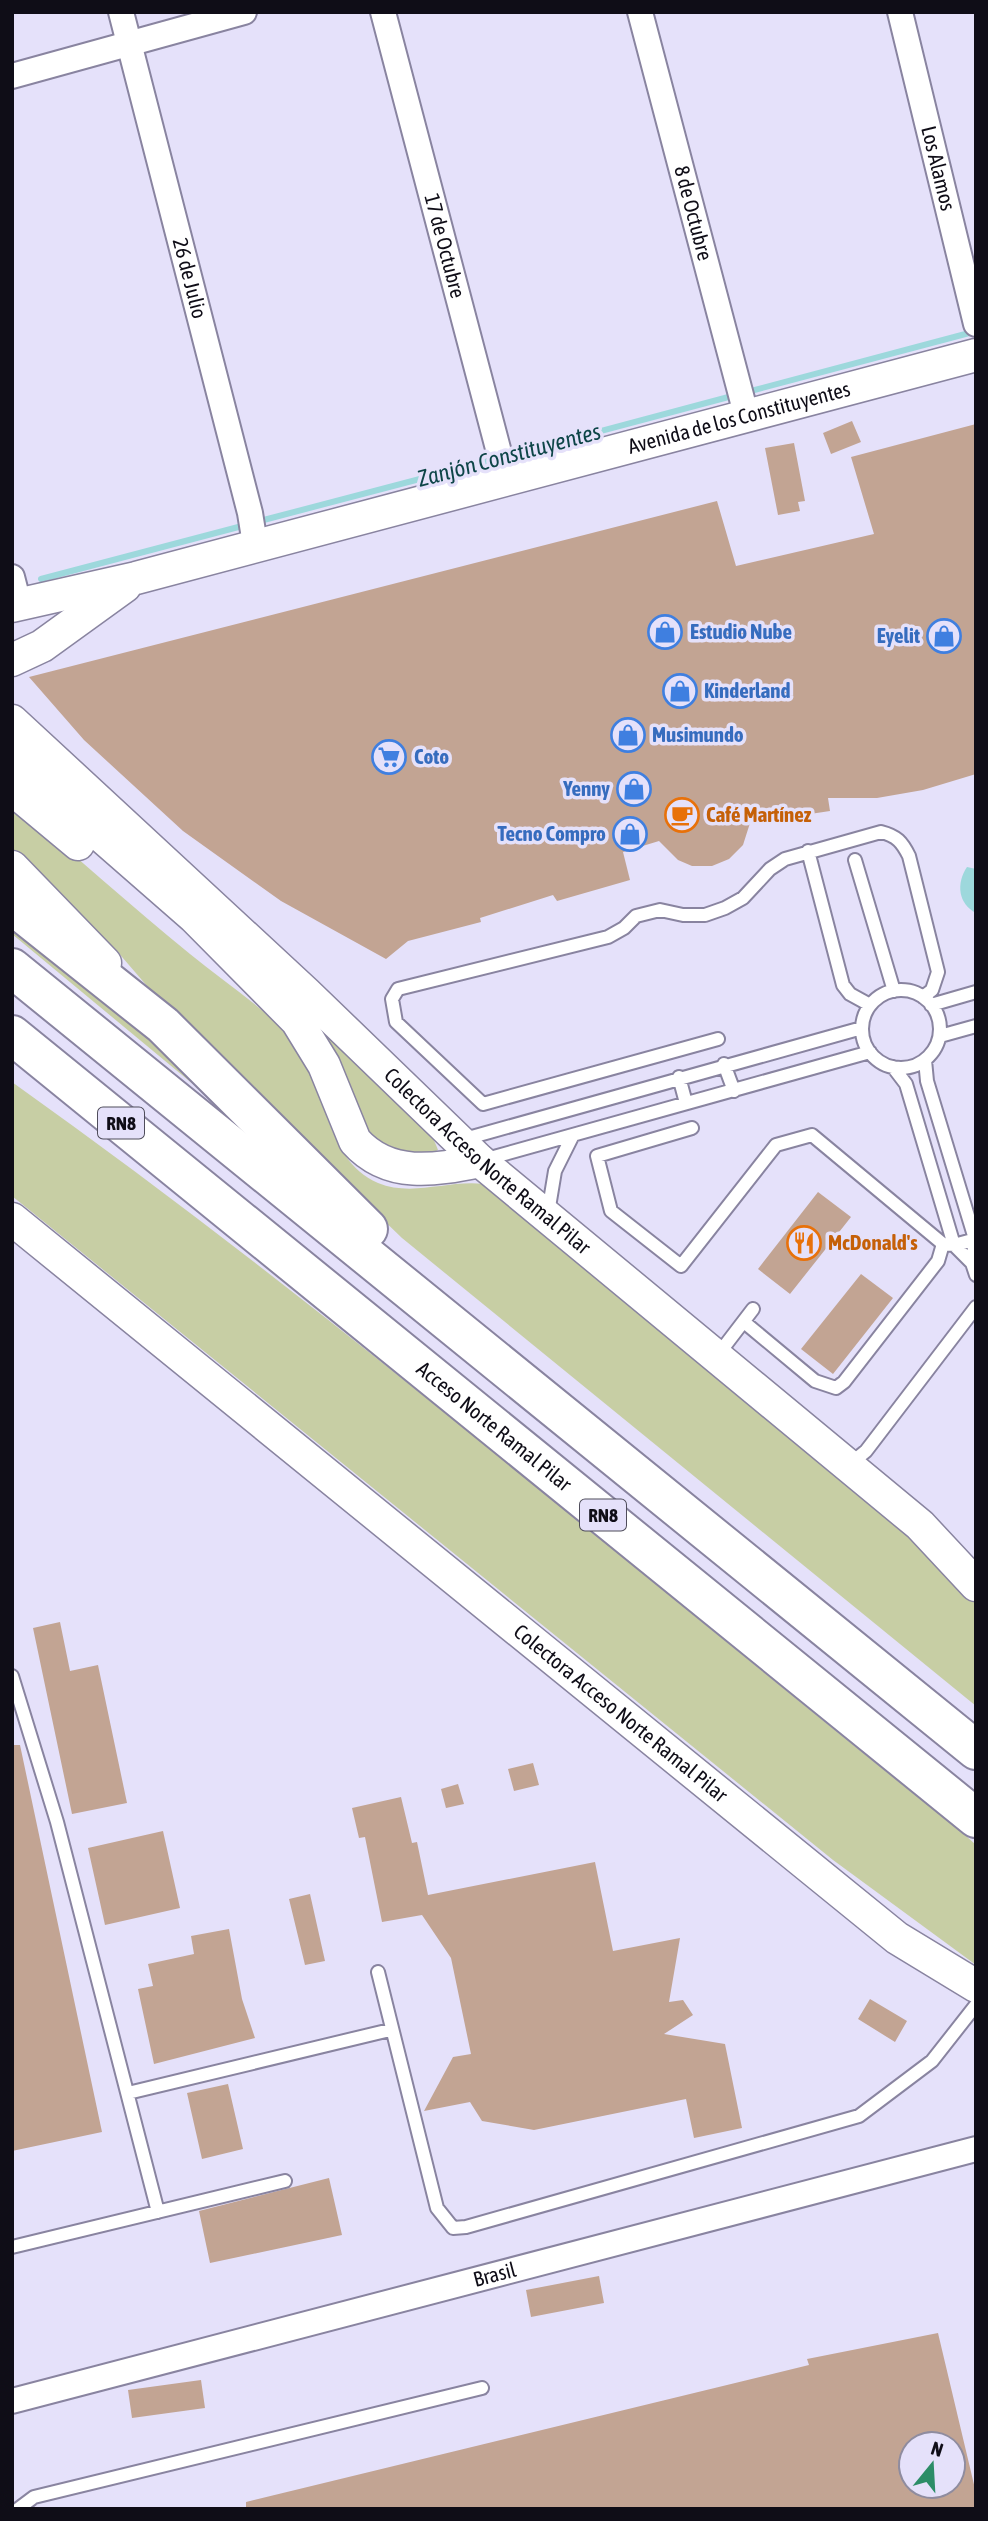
<svg xmlns="http://www.w3.org/2000/svg" width="988" height="2521" viewBox="0 0 988 2521" font-family="'Asap Condensed',sans-serif">
  <style>
    .green { fill: #c7cea4 }
    .water { fill: #9dd8dc }
    .lines { fill: none; stroke-linecap: round; stroke-linejoin: round }
    .stream { stroke: #9dd8dc; stroke-width: 6 }
    .building { fill: #c2a493; fill-rule: evenodd }
    .service-casing { stroke: #8984a0; stroke-width: 16 }
    .minor-casing { stroke: #8984a0; stroke-width: 28 }
    .tertiary-casing { stroke: #8984a0; stroke-width: 35 }
    .motorway-casing { stroke: #8984a0; stroke-width: 42 }
    .service { stroke: #fff; stroke-width: 12 }
    .minor { stroke: #fff; stroke-width: 24 }
    .tertiary { stroke: #fff; stroke-width: 32 }
    .motorway { stroke: #fff; stroke-width: 38 }
    .labels { text-anchor: middle; stroke-width: 7; stroke-linejoin: round; paint-order: stroke }
    .shield { fill: #e5e1fa; stroke: #4f4d5b; stroke-width: 2 }
    .shield-label { font-size: 19px; font-weight: bold; fill: #0f0d17 }
    .street-label { font-size: 21px; fill: #0f0d17; stroke: #e5e1fa }
    .shop-label { font-size: 21px; font-weight: bold; fill: #366cbe; stroke: #e5e1fa; text-anchor: start }
    .food-label { font-size: 21px; font-weight: bold; fill: #c56008; stroke: #e5e1fa; text-anchor: start }
    .water-label { font-size: 23px; font-style: italic; fill: #0e4548; stroke: #e5e1fa }
  </style>
  <rect width="100%" height="100%" fill="#e5e1fa"/>
  <path class="green" d="M12,802c60,51 118,103 178,152 35,29 77,55 106,90 32,40 26,114 82,139 34,14 70,-3 105,1l451,368 42,48v106l-574,-468 -223,-215 -63,-73 -104,-98z
    M12,915l102,80 103,109 -205,-170z
    M309,1012c30,29 119,101 129,138l-12,6 -29,-4 -29,-19z
    M12,1082c330,235 636,500 952,752l12,11v120l-143,-105 -821,-664z"/>
  <path class="water" d="M967,867l9,2v44c-18,-9 -20,-30 -9,-46z"/>
  <g class="lines">
    <path class="stream" d="M747,392l226,-60
      M507,456l229,-61
      M256,522l240,-63
      M41,579l205,-54"/>
  </g>
  <path class="building" d="M852,421l9,21 -30,12 -8,-21z
    M976,424v350l-53,16 -46,8h-49l2,13 -80,12 -7,22 -14,14 -17,7h-20l-14,-6 -19,-19 -36,11 7,28 -73,21 -4,-6 -73,23 1,4 -73,19 -22,18 -105,-58 -98,-70 -99,-91 -55,-63 688,-176 19,65 138,-32 -23,-77z
    M794,443l11,58 -7,1 2,9 -22,4 -13,-67z
    M818,1192l33,25 -61,77 -32,-25z
    M861,1274l32,24 -60,76 -32,-25z
    M60,1622l10,49 28,-6 29,138 -55,11 -39,-186z
    M12,1745h8l82,387 -90,19z
    M533,1763l6,22 -25,6 -6,-22z
    M458,1784l6,20 -18,4 -5,-19z
    M401,1797l11,46 5,-1 11,53 167,-33 18,89 67,-13 -11,64 14,-2 10,15 -29,19 61,10 17,84 -48,10 -8,-39 -152,31 -52,-9 -12,-19 -46,9 29,-54 18,-3 -20,-96 -29,-43 -40,7 -17,-85 -6,1 -7,-30z
    M163,1831l17,77 -75,17 -17,-77z
    M310,1894l15,67 -20,4 -16,-66z
    M229,1929l13,70 13,39 -101,26 -16,-75 15,-3 -5,-22 46,-10 -3,-18z
    M870,1999l37,22 -12,21 -37,-23z
    M228,2084l15,65 -41,10 -15,-66z
    M329,2178l13,57 -132,28 -11,-52z
    M599,2276l5,27 -73,14 -5,-27z
    M938,2333l38,160v16h-730v-7l563,-137 -2,-6zM911,2444h42v42h-42z
    M201,2380l4,28 -73,10 -4,-28z"/>
  <g class="lines">
    <g class="service-casing">
      <path id="service" d="M808,851l35,134 7,9 20,11
        M855,860l39,131
        M862 1029a39 39 0 1 1 78 0a39 39 0 1 1-78 0Z
        M931,1005l45,-13
        M940,1036l36,-10
        M718,1039l-235,65 -87,-82 -4,-23 6,-10 210,-52 16,-9 12,-12 24,-6 23,5h22l20,-7 18,-10 27,-29 15,-10 96,-27c16,4 21,10 28,24l29,116 -6,18 -9,7
        M925,1060l2,21 48,158 -3,24
        M724,1064l10,27
        M893,1067l13,17 48,161 18,18 4,12
        M679,1077l7,26
        M692,1128l-95,28 14,55 70,55 95,-121 36,-10 131,109 11,1 22,-6
        M461,1140l401,-112
        M483,1160l387,-108
        M548,1213l7,-42 18,-36
        M744,1322l71,59 21,7 8,-6 94,-121 5,-17
        M717,1356l36,-47
        M849,1465l17,-14 110,-144
        M12,1676l45,146 101,390
        M378,1972l59,236 16,20 13,-1 393,-111 73,-55 44,-56
        M128,2093l262,-63
        M12,2247l273,-66
        M18,2509l16,-12 448,-109"/>
    </g>
    <g class="minor-casing">
      <g id="minor">
        <path id="s1" d="M121,12l129,501 5,31"/>
        <path id="s2" d="M383,12l123,467"/>
        <path id="s3" d="M640,12l106,402"/>
        <path id="s4" d="M900,12l76,312"/>
        <path d="M12,76l232,-64"/>
        <path d="M12,577l7,27"/>
        <path id="s5" d="M12,2401l964,-252"/>
      </g>
    </g>
    <g class="tertiary-casing">
      <g id="tertiary">
        <path id="s6" d="M12,606l124,-28 840,-223"/>
        <path d="M12,660l30,-14 83,-60"/>
        <path id="s7" d="M12,721l294,272 174,168 440,364 56,60"/>
        <path d="M12,758l182,159 103,104 27,44 31,76c34,38 80,29 125,20"/>
        <path d="M12,789l66,55"/>
        <path d="M12,867l93,96"/>
        <path id="s8" d="M12,1219l885,719 79,48"/>
      </g>
    </g>
    <g class="motorway-casing">
      <g id="motorway">
        <path d="M12,905l151,120 205,204"/>
        <path d="M12,968l964,782"/>
        <path id="s9" d="M12,1035l964,783"/>
      </g>
    </g>
    <use href="#service" class="service"/>
    <use href="#minor" class="minor"/>
    <use href="#tertiary" class="tertiary"/>
    <use href="#motorway" class="motorway"/>
  </g>
  <defs>
    <g id="shop-ring" transform="scale(1.75)"><circle r="9.5" fill="#e5e1fa" stroke="#3f7fe0" stroke-width="1.5"/><path d="M-5-2.5h2.3a2.7 3.5 0 0 1 5.4 0H5L5.5 6h-11ZM-1.5-2.5h3a1.5 2.3 0 0 0-3 0Z" fill="#3f7fe0"/></g>
    <g id="supermarket-ring" transform="scale(1.75)"><circle r="9.5" fill="#e5e1fa" stroke="#3f7fe0" stroke-width="1.5"/><path d="M-6-5.5h2.5l.6 2H6L4.5 2H-2.5L-4.4-4H-6ZM-1.5 3.2a1.3 1.3 0 1 0 .1 0ZM3 3.2a1.3 1.3 0 1 0 .1 0Z" fill="#3f7fe0"/></g>
    <g id="cafe-ring" transform="scale(1.75)"><circle r="9.5" fill="#e5e1fa" stroke="#e8710a" stroke-width="1.5"/><path d="M-5.5-4.5H6V0H3Q3 3.5 0 3.5H-2.5Q-5.5 3.5-5.5 0ZM3-3.2v2h1.7v-2ZM-6 4.5H4V6H-6Z" fill="#e8710a"/></g>
    <g id="restaurant-ring" transform="scale(1.75)"><circle r="9.5" fill="#e5e1fa" stroke="#e8710a" stroke-width="1.5"/><path d="M-5-6h1v4h1v-4h1v4h1v-4h1v5L-1.5 .5V6h-2V.5L-5-1ZM5-6V6H3V1.5H1.5Q1.5-4 5-6Z" fill="#e8710a"/></g>
  </defs>
  <g fill-rule="evenodd">
    <use href="#shop-ring" x="665" y="632"/>
    <use href="#shop-ring" x="944" y="636"/>
    <use href="#shop-ring" x="680" y="691"/>
    <use href="#shop-ring" x="628" y="735"/>
    <use href="#supermarket-ring" x="389" y="757"/>
    <use href="#shop-ring" x="634" y="789"/>
    <use href="#cafe-ring" x="682" y="815"/>
    <use href="#shop-ring" x="630" y="834"/>
    <use href="#restaurant-ring" x="804" y="1243"/>
  </g>
  <g class="labels">
    <g class="shield">
      <rect x="98" y="1107.5" width="46" height="31" rx="5"/>
      <rect x="580" y="1499.5" width="46" height="31" rx="5"/>
    </g>
    <g class="shield-label">
      <text x="121" y="1130">RN8</text>
      <text x="603" y="1522">RN8</text>
    </g>
    <g class="street-label">
      <text dy="7" stroke="none"><textPath href="#s4" startOffset="161">Los Alamos</textPath></text>
      <text dy="7" stroke="none"><textPath href="#s3" startOffset="208">8 de Octubre</textPath></text>
      <text dy="7" stroke="none"><textPath href="#s2" startOffset="242">17 de Octubre</textPath></text>
      <text dy="7" stroke="none"><textPath href="#s1" startOffset="275">26 de Julio</textPath></text>
      <text dy="7" stroke="none"><textPath href="#s6" startOffset="751">Avenida de los Constituyentes</textPath></text>
      <text dy="7" stroke="none"><textPath href="#s7" startOffset="648">Colectora Acceso Norte Ramal Pilar</textPath></text>
      <text dy="7" stroke="none"><textPath href="#s9" startOffset="621">Acceso Norte Ramal Pilar</textPath></text>
      <text dy="7" stroke="none"><textPath href="#s8" startOffset="784">Colectora Acceso Norte Ramal Pilar</textPath></text>
      <text dy="7" stroke="none"><textPath href="#s5" startOffset="499">Brasil</textPath></text>
    </g>
    <g class="shop-label">
      <text x="690" y="639">Estudio Nube</text>
      <text x="920" y="643" text-anchor="end">Eyelit</text>
      <text x="704" y="698">Kinderland</text>
      <text x="652" y="742">Musimundo</text>
      <text x="414" y="764">Coto</text>
      <text x="610" y="796" text-anchor="end">Yenny</text>
      <text x="606" y="841" text-anchor="end">Tecno Compro</text>
    </g>
    <g class="food-label">
      <text x="706" y="822">Café Martínez</text>
      <text x="828" y="1250">McDonald's</text>
    </g>
    <g class="water-label">
      <text transform="translate(509 455) rotate(-15)" y="8">Zanjón Constituyentes</text>
    </g>
  </g>
  <rect width="988" height="2521" fill="none" stroke="#0f0d17" stroke-width="28"/>
  <g transform="translate(932 2465) rotate(18)"><circle r="33" fill="#e5e1fa" stroke="#8f8c9f" stroke-width="2"/>
  <path d="M0-5L12 26L0 18L-12 26Z" fill="#2c8d67"/>
  <text y="-10" font-size="19" font-weight="bold" text-anchor="middle" fill="#0f0d17">N</text>
  </g>
</svg>
